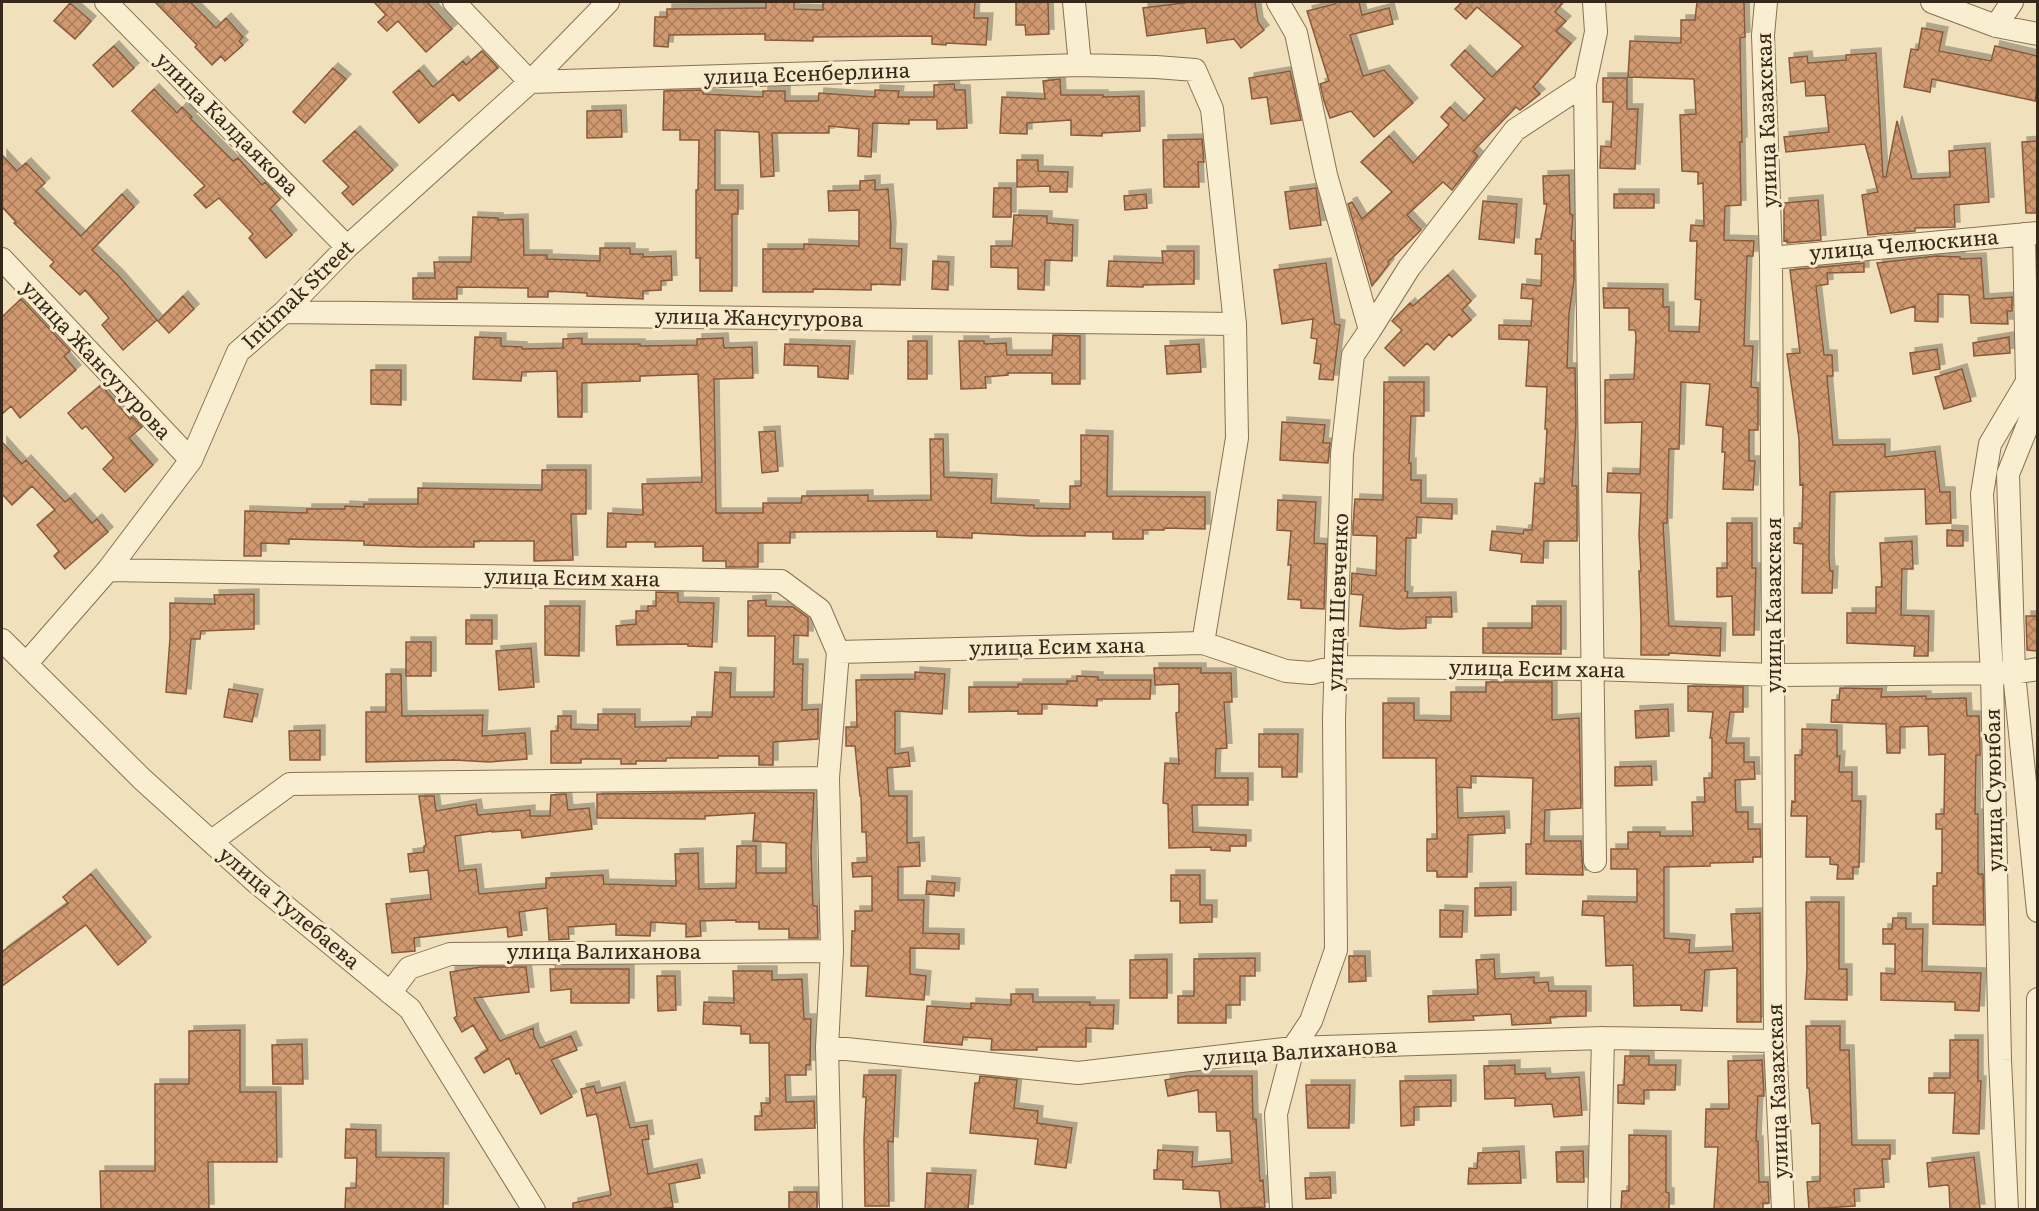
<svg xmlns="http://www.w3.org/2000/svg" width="2039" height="1211" viewBox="0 0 2039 1211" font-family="Literata,serif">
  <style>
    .building { fill: url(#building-cross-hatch); stroke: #885a3a; stroke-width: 1.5; filter: url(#shadow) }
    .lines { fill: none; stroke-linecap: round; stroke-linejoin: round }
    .minor-casing { stroke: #887155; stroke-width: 24 }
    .minor { stroke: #faeed0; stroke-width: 22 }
    .labels { text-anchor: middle; stroke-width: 6; stroke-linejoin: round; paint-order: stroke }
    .street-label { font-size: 21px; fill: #36281b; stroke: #f7ebcc }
  </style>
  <defs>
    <pattern id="building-cross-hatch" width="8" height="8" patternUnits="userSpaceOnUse" patternTransform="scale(1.5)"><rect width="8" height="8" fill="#d09970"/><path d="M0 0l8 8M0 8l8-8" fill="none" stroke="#aa7d5b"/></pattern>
    <filter id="shadow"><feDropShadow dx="5" dy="-5" stdDeviation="0" flood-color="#0004"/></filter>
  </defs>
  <rect width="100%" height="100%" fill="#f0e1bc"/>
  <path class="building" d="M155,2h35l26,26 10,-10 17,19 -4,4 4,4 -18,16 -4,-5 -9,9 -17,-18 2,-2z
    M374,2h53l25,27 -26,23 -28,-31 -11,10 -9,-9 8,-7z
    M766,2h28v7l29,1v-8h152l-1,16h14l-2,27 -40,-2v2l-14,-1v-8l-119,1v4l-48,-1v-6l-96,1 -1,12 -14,-1 1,-29h12v-8l99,-1z
    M1016,2h32l1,32 -23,1 -1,-10h-9z
    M1191,2h64l3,20 6,8 -23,18 -7,-9 -27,4 -2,-15 -58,8 -4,-28z
    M1335,2h24l3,13 27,-7 4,16 -43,11 13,41 21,-6 29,33 -39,34 -23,-26 -21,7 -6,-17 -4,-17 9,-3 -22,-70 28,-7z
    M1462,2h101l-8,10 11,9 -10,10 15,12 -38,44 7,7 -20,16 -4,-3 -43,44 5,5 -26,34 -9,-8 -36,33 14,15 -33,32 1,2 -17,22 -24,-82 4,-2 10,17 30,-27 -31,-30 28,-26 24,27 36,-38 -8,-8 9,-10 14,14 21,-22 -34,-34 14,-15 27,27 31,-31 -46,-39 -11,12 -11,-10z
    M1697,2h47l1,35 -5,1 2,104h-2l1,63 -16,1 -1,34 30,1 -1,15h-6l-3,90h9l-2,41 7,1v42h-9v31h6l-2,29 -30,-1 2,-37h-3l1,-25 -17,-2 4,-41 -29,-2 -2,67h-10l-2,74h-4l6,103 52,2 -1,28 -51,-3v2h-28v-34l-2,-50h2l-2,-36 2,-42 -34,-1 1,-19 32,1 2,-52 -37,1v-43l29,-1 2,-43 -1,-6h-6v-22h-25l-1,-20 60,1v18h6v24l30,1 2,-32 -6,-1 2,-58h-7l1,-16 13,1 -1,-43 -5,1v-12l-16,-1 -2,-56 16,-1 -2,-35 -66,-2 2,-36 51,2v-23h14z
    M70,3l21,18 -16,18 -21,-18z
    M1922,28l21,4 -4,19 52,10 4,-15 42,10v34l-2,11 -103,-22 -2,13 -26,-5 7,-38 7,1z
    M114,46l20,22 -21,19 -20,-22z
    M482,51l16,17 -39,33 -6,-7 -34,29 -26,-31 26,-22 14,17 30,-26 3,4z
    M1876,53l7,124h3l11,-56 15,58 38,-2 -1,-26 36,-3 4,54 -35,3 1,22 -40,1v3l-47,4 -6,-40 16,-3 -13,-48 -79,8 -2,-15 45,-5 -4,-37 -19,1 -1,-15 -14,2 -2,-25 18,-2 1,7 38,-3v-5z
    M333,68l13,11 -41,44 -12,-11z
    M1290,71l11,49 -30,4 -4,-27 -15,2 -3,-21z
    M1603,78h24v31h11l-3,60 -35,-1 1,-22 10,1 2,-45h-10z
    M1060,79l1,16h42v2l36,-1 1,35 -38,2v3l-31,-1v-15l-44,3v11l-27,-1 2,-36 43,2 -2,-18z
    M954,84l1,6h10l2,38 -30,1v-9h-28v4l-36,-1 -2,34 -13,-1 1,-27 -30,-3v7h-57l2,43 -13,1 -2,-45 -44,-2v60h23v24h-6v77h-32v-33h-4v-68h2l1,-50h-19v-10h-17l1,-39 39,-1v4l60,3v-6h22v10h33l1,-8 56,4v-7l24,1 -1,6h36v-12z
    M154,89l23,24 5,-6 10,10 -2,1 43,43 5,-3 24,27 3,-3 15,17 -10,10 22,26 -26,23 -17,-20 4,-4 -34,-36 -13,10 -12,-13 11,-9 -73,-75z
    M621,110l1,27 -35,1v-27z
    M355,131l38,39 -40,35 -11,-12 7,-6 -26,-26z
    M1202,139l2,23h-6l1,25h-35l-1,-47z
    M2037,141v72h-11l-4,-71z
    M2,155l15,16 9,-8 19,20 -9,8 45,45 41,-42 12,13 -42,43 26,25 39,45 -34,30 -21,-25 7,-7 -24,-28 -5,5 -30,-29 4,-4 -40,-39 2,-1 -14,-15z
    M1017,160h21v11l30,1 -1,20h-17v-6l-33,1z
    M1569,175l1,39 3,1 -2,25 3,1v39l-5,34 -2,54h8l1,55 -4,63h5v55h-33l-1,22 -22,-1 1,-8 -32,-4 2,-19 31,3 1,-4h8l3,-47 9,1 3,-55h-2l2,-42 -21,-1 3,-46 -30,-1v-14l32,1 2,-27 -12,-1 1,-14 19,2 1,-32h-7l1,-15h5l6,-35h-3l-1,-28z
    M875,180v10l13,-1 3,37 -1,22 12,1 -2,36 -29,-1v6l-58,-1v3h-50v-43h41v-5l55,2v-36l-30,1 -1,-20 32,-1v-9z
    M994,188h17v29h-18z
    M1316,188l5,37 -31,4 -5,-37z
    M1146,194l1,14 -22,2 -1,-14z
    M1614,194h40v14h-40z
    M1818,200l3,40 -34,3v-3l-3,1v-38z
    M1483,201l34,3 -3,39 -35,-4z
    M1014,215l33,1v7l26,2 -1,36 -27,-1 -1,30 -26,-1v-21l-27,-1v-21h21z
    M473,217l25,1v2l25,-1 1,36h23v4l53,2v-13h30v6h13v3l28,-1 1,24 -11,1v9l-18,1v8l-56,-3v-3l-39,-2v6h-20v-9l-71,-1v12h-44v-21h22l-1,-16h37z
    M1162,251h32v33l-51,1v2l-36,-1 2,-25 54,2z
    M1936,256l24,1v2l21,-1 3,41 28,-2v14h-5l1,13 -37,-1 -2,-28 -31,-1v28l-23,-1v-15l-24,7 -14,-50z
    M933,261l16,1 -1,28 -16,-1z
    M1326,263l9,61 5,1 -7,55 -14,-1 2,-15 -7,-1 3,-24 -6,-1 2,-19 -31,5 -8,-54z
    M1864,263v9l-37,1 1,11 -12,2 8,69h8l1,21h-6l6,69 52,-1v13l50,-6 5,41h10l1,31 -25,1 -1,-35 -95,3 -1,67 1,12h3l-1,22h-30l1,-49 -9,-1v-15h8l1,-44 -3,1 -1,-46 -12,-85 13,-1 -10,-83z
    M1448,275l23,26 -9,9 9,10 -19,17 -3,-3 -15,16 -7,-7 -23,23 -19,-18 17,-18 -10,-9 18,-18 3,3z
    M183,296l11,13 -25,24 -11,-12z
    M21,299l49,52 -6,5 12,14 -56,48 -9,-12 -9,8v-97z
    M1053,335l27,1v48h-28v-11h-44v2l-23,2 1,11 -25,1 -2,-48h25v3l22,-1 1,12h45z
    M475,337l26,1v8l21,1v2l41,-1v-9l19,-1v6h58v2l57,-1v-6l26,-1 1,10 28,-1 1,31 -39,1 2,134h47v-10h38l1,-7 66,-1v6l63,-1 -1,-61h13l1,38 48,2 -1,24 43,2v3l36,1v-23h11v-51l27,1 -1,60 98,1v32l-40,-1 -1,2h-21v9h-30v-7h-28v4h-53l-60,-3v5l-35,-1v-6l-147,1v11h-32v24h-32v-6h-23v-15l-48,1v-5h-29v5h-19l1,-34 35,2 -1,-31 60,-2 -4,-108 -58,2v5l-58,2v34h-24l-1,-46 -35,1 -1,9 -48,-2z
    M2009,337l1,16 -36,3 -1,-13z
    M908,341h19v38h-19z
    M785,344l65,2 -2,33 -30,-2v-11l-34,-1z
    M1199,344l2,28 -34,2 -2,-28z
    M1937,349l3,20 -27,5 -3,-21z
    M1962,369l9,32 -27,8 -9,-32z
    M371,370h30v35l-30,-1z
    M1384,382h40v34h-13l-2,47h2v17h10v23l31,1v15l-35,-2 -1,21h-10l-1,53 3,1 -1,6 44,-1 1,20h-26v11l-28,1 -38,-3 3,-31 -12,-1 1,-21 24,3 1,-40 -24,-1v-10l2,-26 28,1z
    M101,385l29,34 2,-2 10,10 -13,11 24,27 -28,27 -22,-23 11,-11 -28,-32 -4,3 -14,-16z
    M1282,422l43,3 -2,18h7l-2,20 -48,-3z
    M775,431l3,40 -16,2 -3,-41z
    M2,442l20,22 4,-4 39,42 5,-4 22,25 5,-4 11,13 -43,37 -11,-13 5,-5 -22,-26 18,-15 -23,-24 -20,19 -10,-11z
    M542,470h44v44h-15l2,46 -39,1v-20h-60v6h-56l-54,-2v-4l-75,-2v5l-28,-1v13h-17l1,-45 62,2v-4h38v-3l19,1v-3h54v-16l124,2z
    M1278,500l38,2 -2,41 12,1 -2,65 -23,-1v-8l-13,-1 3,-34h-3l3,-34 -14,-1z
    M1727,523h25v45h4l-2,67h-21l-1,-39 -15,1v-29h10z
    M1947,530l16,1v15h-16z
    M1912,541l1,28h-11l-1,46 28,1 -1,40h-14l1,-10 -68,-3v-30h29v-26h6l-2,-44z
    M656,592l22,1v9l36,1 -2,44 -24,-1v-2l-71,1 -1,-19 20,-2v-13h12v-5h8z
    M254,594v35l-53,2 -1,8h-9l-5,55 -20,-2 4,-54v-35l45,1 -1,-9z
    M766,600v6l27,1 15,11v18l-14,-1 -1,29h10l-1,46 16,-1v30l-45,3v23h-14v-9h-41v2h-52v3h-30v3h-15v-5h-40v4h-30v-32h7v-15h13v13l27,1v-16h37v13l56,-1 1,-9h20l3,-45 16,1 -1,24h44l1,-61h-27v-35z
    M545,606h35l-1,50 -34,-1z
    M1532,606h29v48l-78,-1v-25h49z
    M2026,616h11v35l-10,-1z
    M466,620h26v24h-26z
    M406,642h25v34h-25z
    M531,648l3,39 -35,3 -3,-39z
    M1154,668h47v5h30l1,29h-8l3,46 -11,1 -1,29h33v27h-56l1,27 53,3v11h-16v5l-19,-1v-3l-42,1 -1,-44 -5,-1 2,-40 14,1 -3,-51 3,-1v-28l-24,1z
    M915,672l30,2 -3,40 -47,-3v43l13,-2 2,14 -23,2 2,28h18v47l12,-1 1,24 -22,1v33h26l-1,33 36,1v15l-49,-1v26l16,2 -2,24 -58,-4 2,-30h-17l1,-35h3v-20h17v-35l-19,1 -1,-14 15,-1 -1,-30h-4l-1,-36h-1l-5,-50h-9v-19h11l-1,-47 59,-1z
    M386,674h15l1,42 81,-1 -1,21 43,-3 2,26 -38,3 -34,-2 -89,2v-50h20z
    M1077,676l21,1v3h53l-1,19h-53v7l-55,-2v10h-24v-3l-49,1v-25h49v-3h49v-3h10z
    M1486,682h66v38l27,-2 2,90 -36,2 -1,31h37l2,34 -57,-1v-30h5l2,-66 -62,-2v12l-14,-1 1,31 46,-2 1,17 -37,2 -1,42h-30v-6h-10v-32h10l-1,-81h-53v-55h31v17l37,1v-29h35z
    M1688,686l55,1v25h-13l-4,31h18v19h10l1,17 -20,1 1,32h12v17h12l1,28h-8v5l-43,1v3l-46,1v71l26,2 -1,13 44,-2 -2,-37 29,-1 1,109h-24v-54l-32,2 -3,41 -21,-1v-5l-47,1 -1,-41 -27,1 -2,-50 -22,-1 1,-14 54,1v-33h-26v-20h17v-17h32v4h33l-1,-34h13l-1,-24h8v-40h-2l3,-26 -25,-1z
    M1840,688l42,1 -1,8 45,-1v3l40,-1 1,18h12l1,39h-4l-1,59h3v60h5l1,51 -51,-1v-38h4v-13h5v-44h-6v-15h8l1,-60 -16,1 -1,-29 -28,1v26h-13l-1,-29 -55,-2 1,-22h7z
    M229,689l29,5 -6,28 -28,-5z
    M1668,709l1,27 -33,2 -1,-27z
    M1802,729l35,1v26h3l-1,16h13v29h9l-2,66h-6v12h-16l1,-14 -8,-1v-7h-24l1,-41h-16l1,-15 3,1v-47h7z
    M320,730v30h-30l-1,-29z
    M1259,734h39l-1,43h-15v-10h-23z
    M1651,766l1,19 -37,1v-19z
    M762,792l52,1 -3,59 2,54h4l1,32h-29v-9h-30v-7h-23v-2l-36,1 1,15 -15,1v-13l-35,-2 -1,14 -34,-1v-11l-48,3 1,12 -20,1 -2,-32 -28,4 3,23 -14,2 -1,-10 -93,11 1,13 -23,2 -6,-49 45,-5 -3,-29 -18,2 -2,-18 16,-2v-6l2,-1 -7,-49h15l2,15 40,-7 2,11 52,-5v6h20l1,-21 15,-1 2,16 21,-2 3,21 -70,9 -1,-8 -29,2v-1l-37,5 4,35 17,-2 3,25 67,-6v-10l57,-3 1,9 72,2 -1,-32 23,-1 1,36 37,-1 1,-42h19v27h30v-30l-33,-2 2,-28 -50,3v3l-108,-1v-24z
    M91,874l55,68 -28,23 -32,-40 -84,61v-34l66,-49 -5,-6z
    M1171,875h29v30h12v17l-32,1v-22h-9z
    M927,881l28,2 -1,13 -28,-2z
    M1511,887v28l-36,1v-28z
    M1806,902h33v67h8v31l-42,-1 2,-31z
    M1440,910l23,1 -1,26h-22z
    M1893,918h13v11h17l-1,42 59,2 -2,38 -24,-1v-8l-74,-2v-27l14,1v-30h-12v-15h9z
    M1349,956h16l1,25 -17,1z
    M1255,958v18h-15v29h-14v18h-48v-27h16v-37z
    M1167,959v39h-37v-38z
    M1494,959l1,20 39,-2v6l14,-1 1,9h37v25l-36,1 1,6 -39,2 -1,-11 -38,2 1,4 -45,2 -1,-26 50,-2 -2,-34z
    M480,967h46l3,25 -55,6 26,43 33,-13 1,8 6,12 31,-12 6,14 -26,10 21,37 -31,17 -22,-41 -3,1 -7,-16 -25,15 -9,-15 13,-8 -15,-25 -11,7 -8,-14 3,-2 -7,-44z
    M550,969h79v34h-58v-14l-20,2z
    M733,971h39v9l30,-1 2,40h7l-1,46h-4v10h-21l1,27 28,-1 1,27 -60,2v-14h7l-1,-13h9l-1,-60h-19v-9h-9v-8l-38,-2 1,-22 30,1z
    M657,976h18l1,34 -18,1z
    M1011,994h22v8h57v3h24l-1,24 -27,-1v19h-49v3h-46l1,-11 -29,-2 -1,8 -38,-3 3,-36 44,3v-6l40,2z
    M1806,1026h34v24h9l3,95h38v14h-8l2,28 -30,2 1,17 -46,3 -2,-27 13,-1v-58l-8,1 -3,-36h-2z
    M240,1030v62h36l1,70h-69l1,47h-108l-1,-38h55v-87h34v-53z
    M1950,1040h28v41h3l-2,53 -26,-1 2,-40h-26v-15h21z
    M302,1044l1,40h-30l-1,-39z
    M1625,1056h24v9h27l-1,25h-31v14l-26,-1v-18h6z
    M1762,1060l2,36h-6l-2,45h2l1,41h9l1,21h-6v6h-49l4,-62h-13l1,-38h23l-1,-48z
    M1515,1065v9l30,-1 1,6 33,-2 3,38 -28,2 -2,-13 -37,2v-8l-30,1 -1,-33z
    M864,1075h32l-3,67 -5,-1 1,65h-24l-1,-66 2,-43h-3z
    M980,1076l37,4 -3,28 24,3 -1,12 35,5 -6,40 -31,-4 3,-25 -68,-6 5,-50h4z
    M1186,1076h66l1,43h3l4,62 3,-1 2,27 -44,2 -2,-18 -36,-2v-9l-29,-1v-9h3l1,-20 35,2 -1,15 40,-4 -2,-32h-13l-1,-19h-17l-1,-22 -30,6 -3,-16z
    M1451,1080v26l-37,1v18l-13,1 -1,-45z
    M1306,1085h44l-1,43h-41z
    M594,1086l2,7 24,-6 10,41 17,-3 2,14 -7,1 6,34 49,-10 3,14 -31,6 4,23 -15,2h-85v-6l38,-8 -13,-76 -2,-5 -9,2 -6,-27z
    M346,1129l30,1v27l68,1 -1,51h-98l1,-21h10l1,-30h-12z
    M1629,1135l37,1v56l3,1v16h-48l1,-18h7z
    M1519,1151l2,32 -53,1 1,-16 8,1 1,-16z
    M1583,1151l1,31h-27l-1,-30z
    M1974,1157l6,52h-30l-1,-23 -2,-1 -18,2 -2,-24z
    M927,1173l44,2 -3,34h-43z
    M1330,1177l1,21 -25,1 -1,-21z
    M789,1192h28v17h-28z"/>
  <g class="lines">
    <g class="minor-casing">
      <path id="minor" d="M106,2l241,245
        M454,2l76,80 550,-17 76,2 39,3 17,39 23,215 2,114 -34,205
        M1074,2l6,63
        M1278,2l18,31 30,142 44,155 -17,25 -11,99 -8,265 2,231 -25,71 -18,27 -17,66 5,96
        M1594,2l2,30 -11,52 10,777
        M1766,2l-3,33 8,223 4,783 8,169
        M1932,2l64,24 42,8
        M1996,26l16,-24
        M2024,234l3,148 4,35 -23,57 6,199 24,238
        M1771,258l267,-25
        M2,259l189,201
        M284,312l951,12
        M1370,330l39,-62 106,-138 70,-46
        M108,570l673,11 39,29 18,42 365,-9 83,28 25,2 24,-6 257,2 183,6 239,-2 24,-4
        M2,640l140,139 115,104 153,126 124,201
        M26,664l82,-94 83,-110 47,-108 46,-40 63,-65 183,-165 78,-80
        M212,841l78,-57 538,-6
        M390,993l19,-25 41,-14 382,-3
        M827,1047l251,26 215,-25 310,-10 172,3
        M831,1210l-4,-163 5,-96 -4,-173 10,-126
        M1599,1210l4,-172
        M2007,1210l-7,-150 -8,-386 -10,-180 8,-50 37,-62 11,-8
        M2037,1210l1,-211"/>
    </g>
    <use href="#minor" class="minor"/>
  </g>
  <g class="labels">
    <g class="street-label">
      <text transform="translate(807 74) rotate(-2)" y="7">улица Есенберлина</text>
      <text transform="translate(1767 120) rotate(-92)" y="7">улица Казахская</text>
      <text transform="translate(227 124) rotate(45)" y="7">улица Калдаякова</text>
      <text transform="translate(1904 245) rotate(-5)" y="7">улица Челюскина</text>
      <text transform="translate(298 295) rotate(-44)" y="7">Intimak Street</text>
      <text transform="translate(759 318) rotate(1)" y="7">улица Жансугурова</text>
      <text transform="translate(96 360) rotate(47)" y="7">улица Жансугурова</text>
      <text transform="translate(572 578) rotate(1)" y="7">улица Есим хана</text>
      <text transform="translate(1338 602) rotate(-88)" y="7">улица Шевченко</text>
      <text transform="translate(1774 605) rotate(-90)" y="7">улица Казахская</text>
      <text transform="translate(1057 647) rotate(-1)" y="7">улица Есим хана</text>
      <text transform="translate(1537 669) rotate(1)" y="7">улица Есим хана</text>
      <text transform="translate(1994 790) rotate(-91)" y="7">улица Суюнбая</text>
      <text transform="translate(289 908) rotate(40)" y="7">улица Тулебаева</text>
      <text x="604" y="959">улица Валиханова</text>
      <text transform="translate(1300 1052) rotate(-4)" y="7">улица Валиханова</text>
      <text transform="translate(1778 1091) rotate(-92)" y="7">улица Казахская</text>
    </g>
  </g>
  <rect width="2039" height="1211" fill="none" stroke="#36281b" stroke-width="6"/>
</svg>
